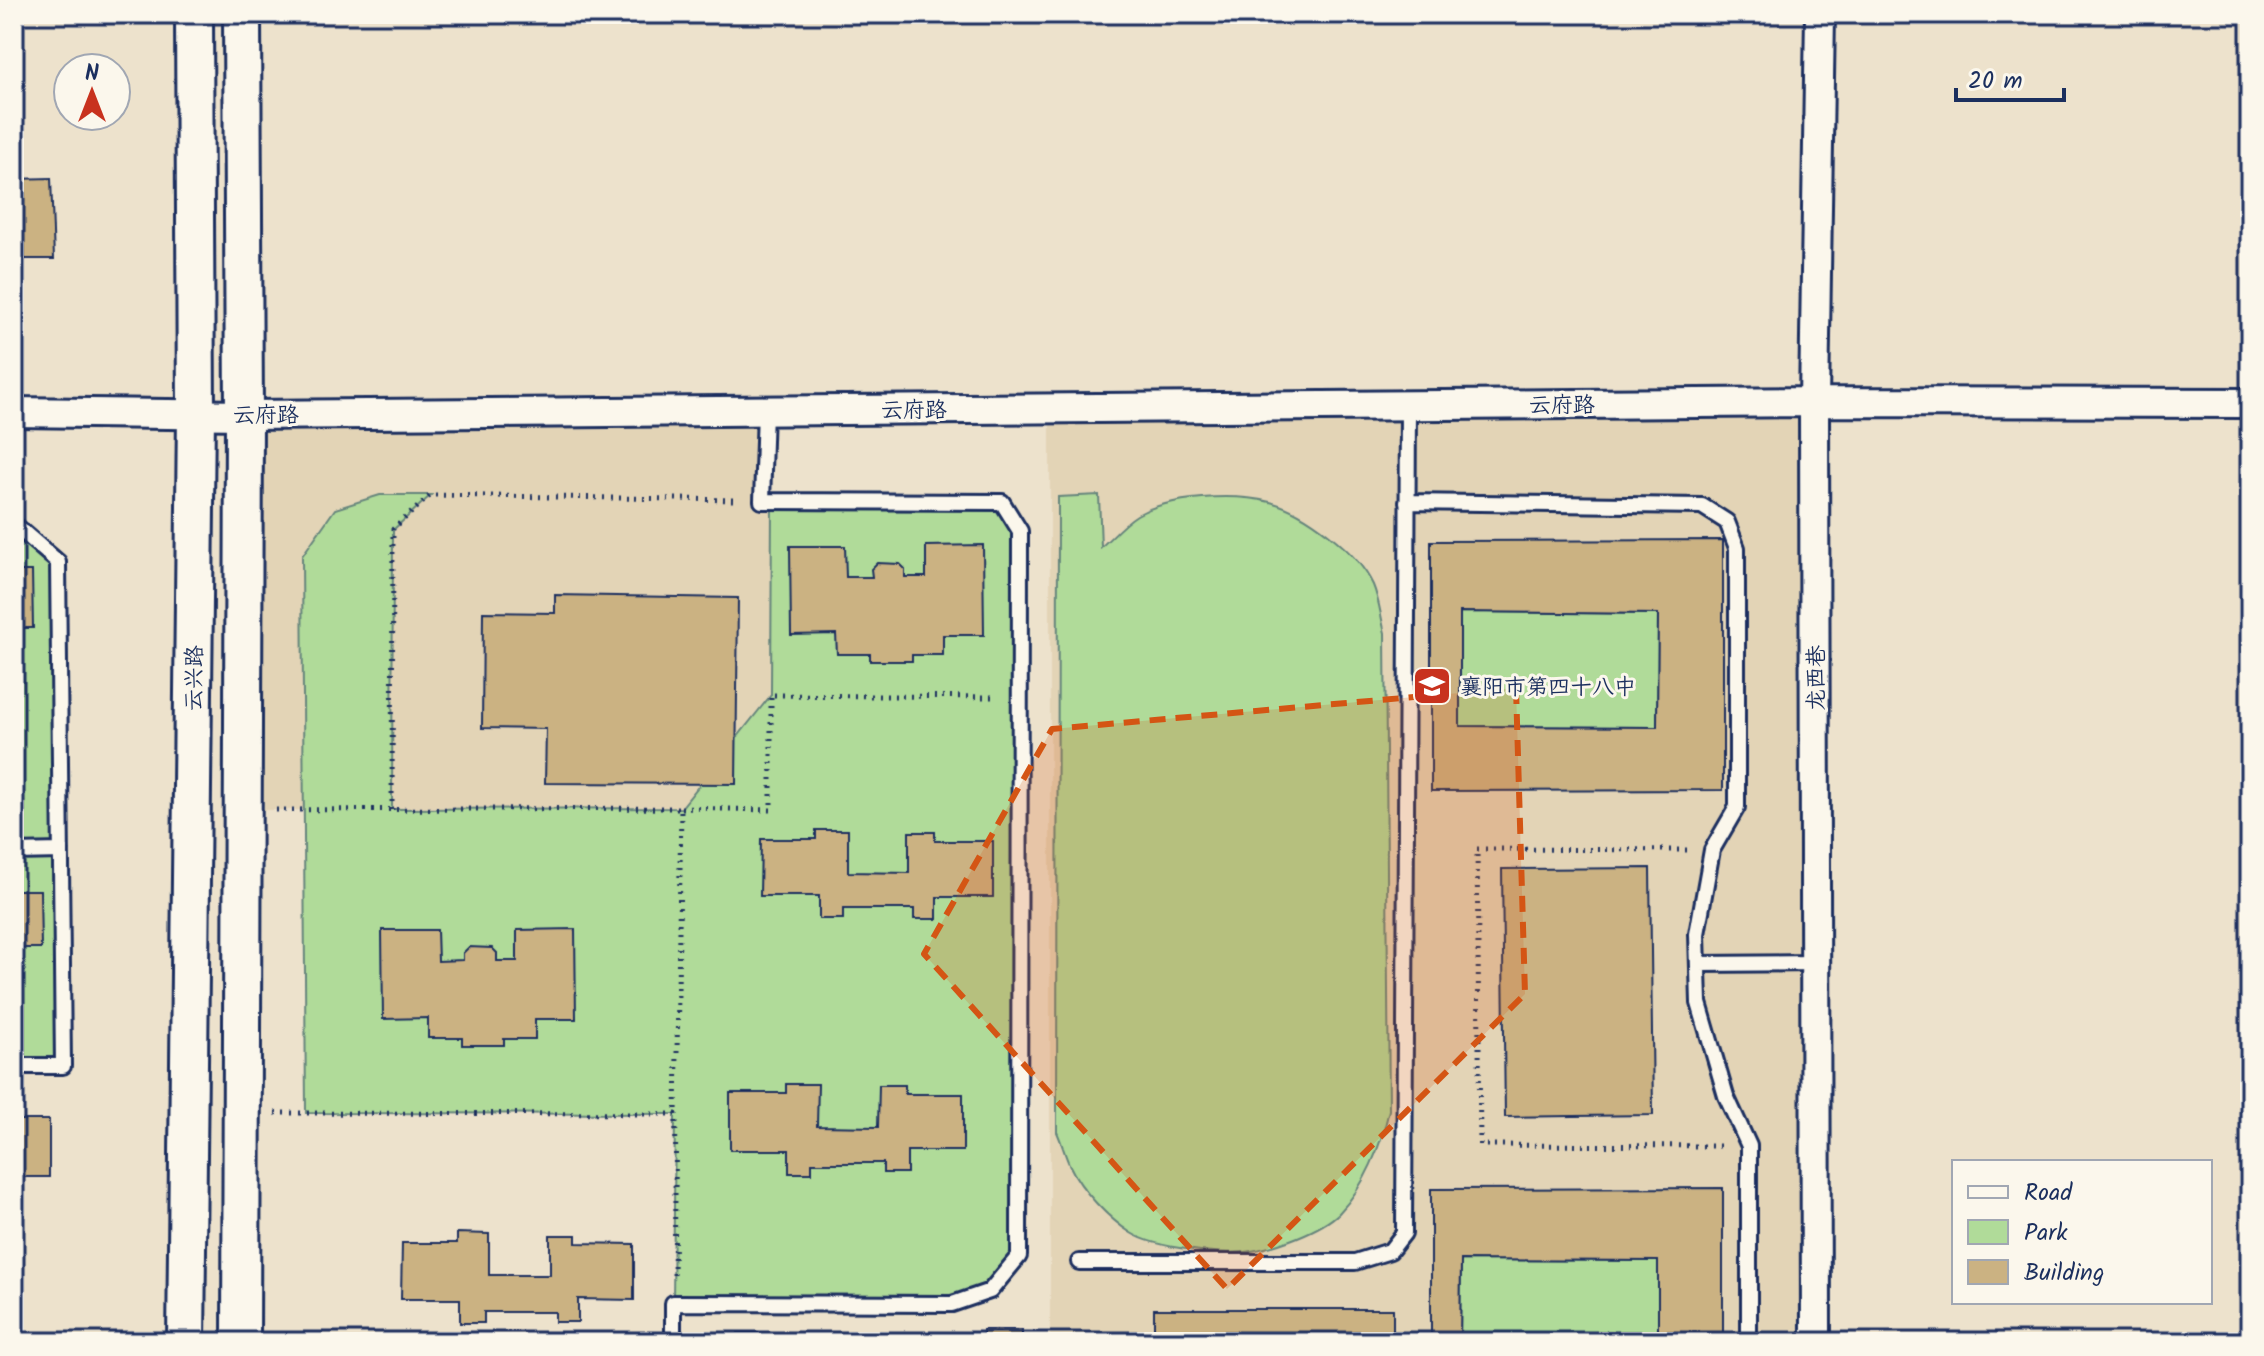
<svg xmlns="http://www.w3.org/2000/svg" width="2264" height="1356" viewBox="0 0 2264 1356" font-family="Kalam,'LXGW WenKai TC',sans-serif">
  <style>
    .built { fill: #e3d4b6 }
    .green { fill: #b0db99; stroke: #66857c; stroke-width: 2 }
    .building { fill: #cbb282; stroke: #1b2f5e; stroke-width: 2; fill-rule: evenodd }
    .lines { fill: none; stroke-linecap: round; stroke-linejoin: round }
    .service-casing { stroke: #1b2f5e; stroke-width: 20 }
    .minor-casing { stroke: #1b2f5e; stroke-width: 34 }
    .tertiary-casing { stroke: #1b2f5e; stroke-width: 42 }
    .path { stroke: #1b2f5e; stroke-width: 5; stroke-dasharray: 2 6; stroke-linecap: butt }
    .service { stroke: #fbf7ec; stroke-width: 14 }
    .minor { stroke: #fbf7ec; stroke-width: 28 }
    .tertiary { stroke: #fbf7ec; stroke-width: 36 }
    .marked { fill: #d45514; fill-opacity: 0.2; stroke: #d45514; stroke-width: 6; stroke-dasharray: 16 10; stroke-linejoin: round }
    .labels { text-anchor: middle; stroke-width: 6; stroke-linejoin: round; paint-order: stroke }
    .street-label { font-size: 22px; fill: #1b2f5e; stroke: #fbf7ec }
    .poi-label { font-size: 22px; fill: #1b2f5e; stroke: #fbf7ec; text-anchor: start }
  </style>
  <rect width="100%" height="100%" fill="#ede2cc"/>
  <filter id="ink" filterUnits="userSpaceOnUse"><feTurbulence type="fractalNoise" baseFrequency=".0125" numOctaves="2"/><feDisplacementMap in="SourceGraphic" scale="16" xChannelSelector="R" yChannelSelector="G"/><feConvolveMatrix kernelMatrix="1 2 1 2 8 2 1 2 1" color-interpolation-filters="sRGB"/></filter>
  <g filter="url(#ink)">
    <path class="built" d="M1814,402l2,940h-766v-934z
      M765,411l-3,89 10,1 -1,309h-528l1,-395z"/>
    <path class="green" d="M380,495h51l-38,35 -1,279 289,-1 90,-113 1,-194 230,1 18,29 -1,725 -29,35 -38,13 -279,-1 2,-189 -369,-1 -4,-557 33,-47z
      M1099,495l2,52c11,-10 23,-24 36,-32 33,-19 97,-22 133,-13 35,9 88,50 103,83 6,14 8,33 12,48l4,477c-8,36 -24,76 -50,103 -18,18 -64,34 -88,38 -28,5 -96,-3 -120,-18 -22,-14 -50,-43 -61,-67 -5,-10 -8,-23 -13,-34l1,-635z
      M14,524l44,38 5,504h-49z
      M1460,612l198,2 -1,113 -197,-1z
      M1461,1260l197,1v81h-198z"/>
    <path class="building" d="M51,178l3,81h-40v-80z
      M1723,540v250l-292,1v-250zM1460,612l198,2 -1,113 -197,-1z
      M983,545l1,90h-41v20h-31v6h-42v-7h-33l-1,-20 -45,1 -1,-89h55l1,31h26l-1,-8 6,-6 23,1 5,5v8h21v-31z
      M14,571h18l1,57h-19z
      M555,595l183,3 -2,186 -191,-1 1,-54 -64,-1 1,-116 72,1z
      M816,830h32v42l61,1v-41h26v9h58v56h-56v22h-23v-10h-71v10h-24v-23h-59l1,-57h55z
      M1650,868l3,247 -148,2 -3,-248z
      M14,890h26l1,58h-27z
      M575,929l1,90h-41v20h-31v6h-42v-7h-34v-20l-45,1 -1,-89h55l1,31 25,-1v-7l6,-6 23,1 5,5v8h20v-31z
      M786,1084h32l-1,42 61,1 1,-42h26v9h58v57h-56v22h-24v-10h-71v10h-23v-23h-59v-57h56z
      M14,1120h35v57h-35z
      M1723,1188v154h-65v-81l-197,-1 -1,82h-29v-153z
      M457,1233l32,1v41h61v-40h26v8l58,1v56l-56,-1v23h-23v-10h-71v11h-24v-24h-59l1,-56h55z
      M1154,1309h239v33h-239z
      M983,1330h39v12h-39z
      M738,1333h39v9h-39z"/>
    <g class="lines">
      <g class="service-casing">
        <path id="service" d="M1407,502l295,4 25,16 10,26v259l-25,43 -15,84 2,69 27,93 23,50v196
          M14,524l44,38 5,504h-49
          M14,852l47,-1
          M1698,964l118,-1
          M1079,1262h276l35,-11 14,-18 4,-828
          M673,1342v-39l279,1 38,-13 29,-35 1,-725 -18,-29 -240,-1 3,-90"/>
      </g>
      <g class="minor-casing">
        <path id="minor" d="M14,412l230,3 1570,-13 436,1
          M1816,1342l-2,-940 6,-388"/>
      </g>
      <g class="tertiary-casing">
        <path id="tertiary" d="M186,1342l10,-928 -2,-400
          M241,1342l3,-927 -2,-401"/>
      </g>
      <path class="path" d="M681,808l90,2v-115l224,2
        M276,810l405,-2 -5,306
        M392,810l1,-281 38,-34 307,5
        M1687,850l-210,-1 3,296 241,1
        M275,1113l401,1 -2,165"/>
      <use href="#service" class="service"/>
      <use href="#minor" class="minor"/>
      <use href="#tertiary" class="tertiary"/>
    </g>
  </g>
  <path class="marked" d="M1516,688l9,306 -298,295 -303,-335 128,-225z"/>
  <defs>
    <g id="school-square" transform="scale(2)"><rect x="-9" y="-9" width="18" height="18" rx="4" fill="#c8321e" stroke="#fbf7ec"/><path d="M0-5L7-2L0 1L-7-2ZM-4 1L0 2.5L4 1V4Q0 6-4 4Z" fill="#fff"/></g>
  </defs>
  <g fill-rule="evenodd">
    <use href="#school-square" x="1432" y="686"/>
  </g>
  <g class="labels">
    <g class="street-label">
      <text x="1562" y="412">云府路</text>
      <text x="914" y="417">云府路</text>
      <text x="266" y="422">云府路</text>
      <text transform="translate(193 678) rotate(-89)" y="8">云兴路</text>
      <text transform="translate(1815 678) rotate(-90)" y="8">龙西巷</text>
    </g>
    <g class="poi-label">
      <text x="1460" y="694">襄阳市第四十八中</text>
    </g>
  </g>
  <rect width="2264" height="1356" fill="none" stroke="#fbf7ec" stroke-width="48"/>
  <rect x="24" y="24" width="2216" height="1308" fill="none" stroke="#1b2f5e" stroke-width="3" filter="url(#ink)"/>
  <rect x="1952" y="1160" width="260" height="144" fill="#fbf7ec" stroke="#a1a7b3" stroke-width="2"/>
  <rect x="1968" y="1186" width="40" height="12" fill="#fbf7ec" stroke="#a1a7b3" stroke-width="2"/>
  <text x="2024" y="1200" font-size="24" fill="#1b2f5e">Road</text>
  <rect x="1968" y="1220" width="40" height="24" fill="#b0db99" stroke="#a1a7b3" stroke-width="2"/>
  <text x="2024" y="1240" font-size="24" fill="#1b2f5e">Park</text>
  <rect x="1968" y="1260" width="40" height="24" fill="#cbb282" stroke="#a1a7b3" stroke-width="2"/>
  <text x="2024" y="1280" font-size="24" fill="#1b2f5e">Building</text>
  <g transform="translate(92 92)"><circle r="38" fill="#fbf7ec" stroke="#a1a7b3" stroke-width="2"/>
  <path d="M0-6L14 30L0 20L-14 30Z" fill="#c8321e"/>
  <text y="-12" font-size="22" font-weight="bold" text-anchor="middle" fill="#1b2f5e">N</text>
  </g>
  <path d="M1956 88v12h108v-12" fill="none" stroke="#1b2f5e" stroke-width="4"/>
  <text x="1968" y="88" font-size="24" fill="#1b2f5e" stroke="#fbf7ec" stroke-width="6" paint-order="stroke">20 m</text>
</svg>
